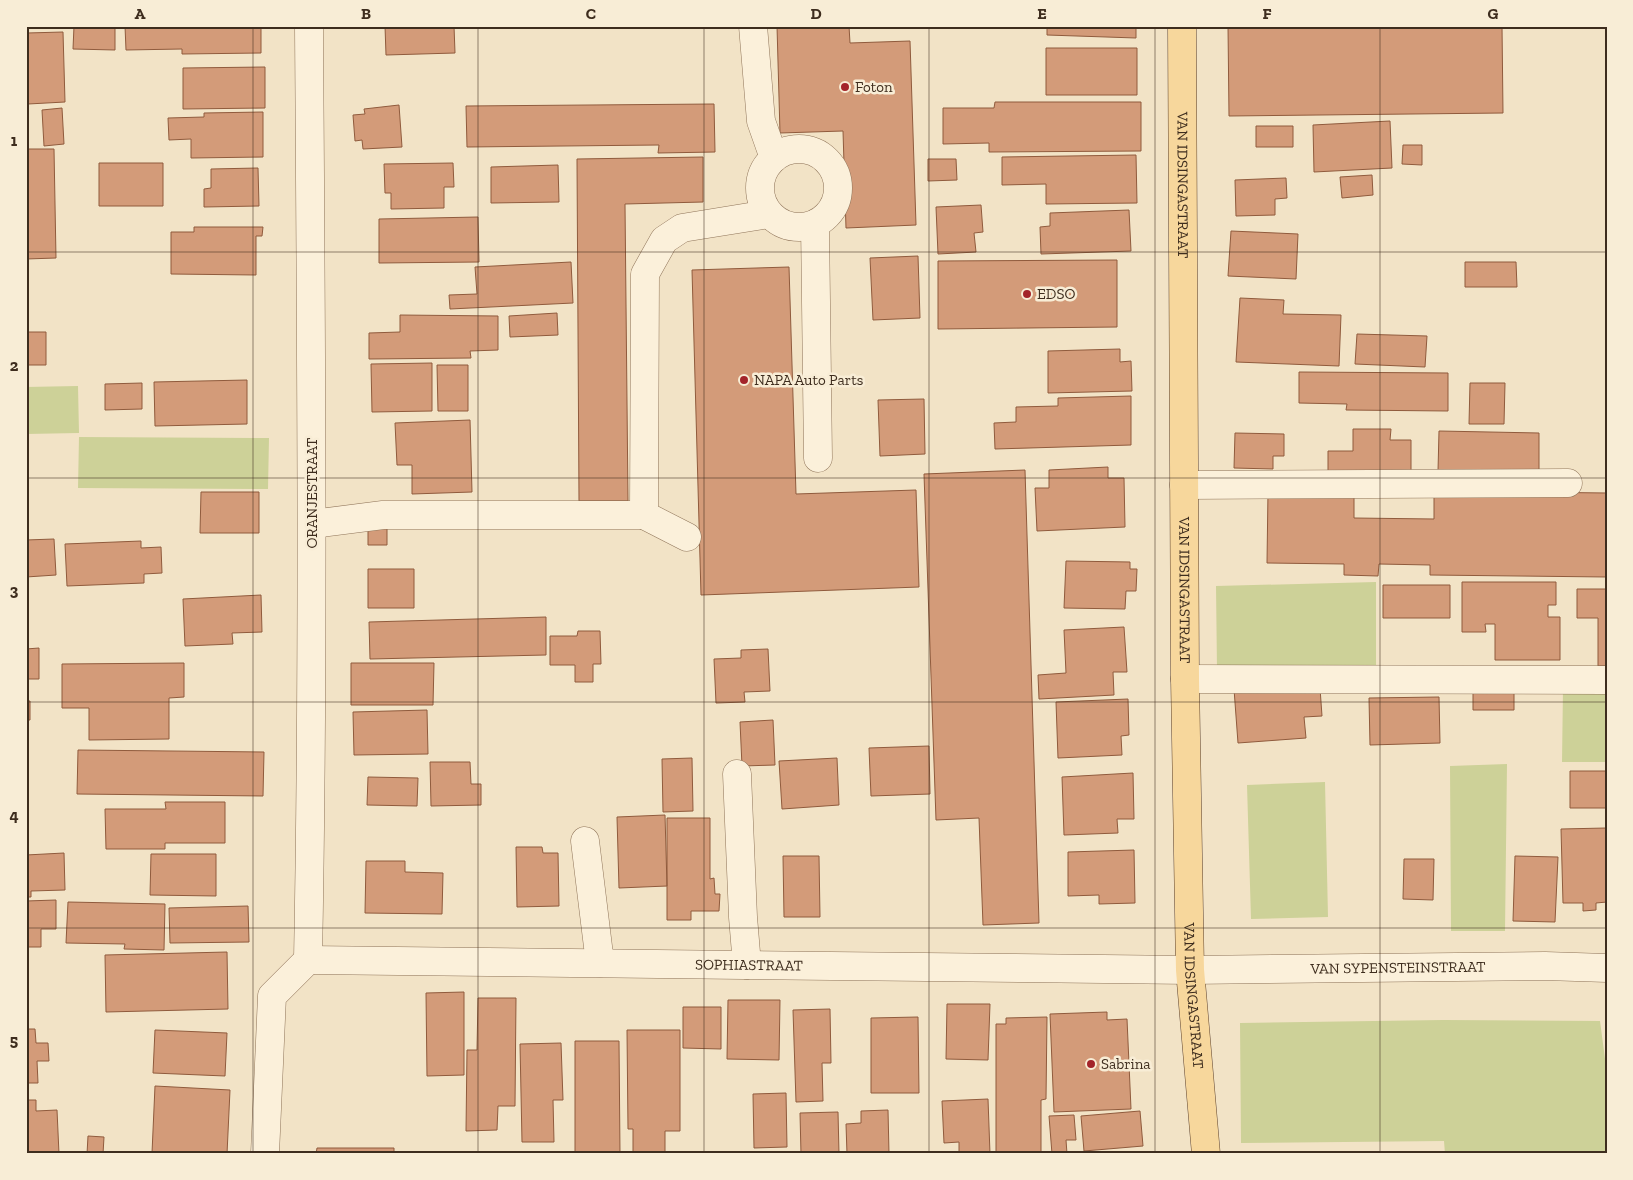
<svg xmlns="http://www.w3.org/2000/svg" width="1633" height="1180" viewBox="0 0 1633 1180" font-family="'Zilla Slab',serif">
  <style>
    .green { fill: #cdd198 }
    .building { fill: #d39b79; stroke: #905b3d }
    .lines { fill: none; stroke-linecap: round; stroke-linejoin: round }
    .minor-casing { stroke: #8f7459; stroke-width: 29 }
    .major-casing { stroke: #5d422e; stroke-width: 29 }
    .minor { stroke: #fbf0da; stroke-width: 28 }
    .major { stroke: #f7d79c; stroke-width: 28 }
    .grid { fill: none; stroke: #3e2d1e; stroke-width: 1; stroke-opacity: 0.55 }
    .poi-dot { fill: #a3242a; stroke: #f8edd6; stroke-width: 2 }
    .labels { text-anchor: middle; stroke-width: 5; stroke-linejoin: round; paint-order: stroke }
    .poi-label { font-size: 15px; fill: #3e2d1e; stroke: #f8edd6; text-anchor: start }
    .street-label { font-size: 15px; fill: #3e2d1e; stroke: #f8edd6 }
    .neatline { fill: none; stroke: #3e2d1e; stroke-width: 2 }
    .grid-label { font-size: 16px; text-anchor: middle; font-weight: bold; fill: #3e2d1e }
  </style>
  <rect width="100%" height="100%" fill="#f2e3c6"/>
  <path class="green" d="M78,386l1,47 -53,1v-47z
    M79,437l190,1 -1,51 -190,-1z
    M1376,582v86l-159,2 -1,-84z
    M1563,688l44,1v73h-45z
    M1507,764l-2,167h-54l-1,-165z
    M1325,782l3,135 -77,2 -4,-134z
    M1443,1020l157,1 7,53v80h-162l-1,-13 -203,2 -1,-120z"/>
  <path class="building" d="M74,26h41v24l-42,-1z
    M125,26h136v27l-79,1v-5l-56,1z
    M385,26h69l1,27 -69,2z
    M777,26h72l1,17 60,-2 6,184 -70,3 -3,-97 -63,2z
    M1047,26h89v12l-89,-3z
    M1228,26h274l1,87 -274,3z
    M63,32l2,70 -37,2 -1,-71z
    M1046,48h91v47h-91z
    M265,67v41l-82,1v-41z
    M995,102h146v49l-152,1v-9l-46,1v-36h51z
    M714,104l1,48 -57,1 1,-8 -192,2 -1,-41z
    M399,105l3,42 -39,2 -1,-9 -7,1 -2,-26 12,-1 -1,-5z
    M62,108l2,36 -20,2 -2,-36z
    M263,112v45l-72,1v-19l-22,1 -1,-22 36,-1v-4z
    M1390,121l2,47 -78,4 -1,-47z
    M1256,126h37v21h-37z
    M1403,145h19v20l-20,-1z
    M26,149h28l2,109 -30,1z
    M1136,155l1,48 -91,1v-20l-44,1v-28z
    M703,157v45l-78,2 3,297h-49l-2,-342z
    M928,159h28l1,21 -29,1z
    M99,163h64v43h-64z
    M453,163l1,24h-10v21l-53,1v-16h-6l-1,-29z
    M558,165l1,37 -68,1v-36z
    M258,168l1,38 -55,1v-18l7,-1v-19z
    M1372,175l1,20 -31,3 -2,-21z
    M1286,178l1,20 -12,1v16l-39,1 -1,-36z
    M981,205l2,27 -9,1 2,19 -38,2 -2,-47z
    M1129,210l2,41 -90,3 -1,-27 10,-1v-13z
    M478,217l1,45 -100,1v-44z
    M194,227h69l-1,9h-6v39l-85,-1v-42h23z
    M1231,231l67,3 -2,45 -68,-3z
    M918,256l2,62 -47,2 -3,-62z
    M1117,260v67l-179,2v-68z
    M571,262l2,41 -123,6 -1,-14 28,-1 -2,-27z
    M1465,262h51l1,25h-52z
    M789,267l7,227 120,-4 3,97 -218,8 -9,-325z
    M1240,298l44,2 -1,14 58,1 -2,51 -103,-4z
    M557,313l1,22 -48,2 -1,-21z
    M400,315l98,1v34l-28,1 1,7 -102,1v-26l31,-1z
    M26,332h20v33h-20z
    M1357,334l70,2 -2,31 -70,-3z
    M1120,349v13l11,-1 1,30 -84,2v-42z
    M432,363v48l-60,1 -1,-48z
    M437,365h31v46h-30z
    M1299,372l149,1v38l-102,-1 1,-6 -48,-1z
    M247,380v44l-92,2 -1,-44z
    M142,383v26l-37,1v-26z
    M1470,383h35l-1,41h-35z
    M1131,396v49l-136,4 -1,-26 22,-1v-15l42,-1v-8z
    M924,399l1,55 -45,2 -2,-56z
    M470,420l2,72 -60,2v-29h-15l-2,-42z
    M1353,429h38l-1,11h21v31h-83v-20h25z
    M1439,431l100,2v39l-101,-1z
    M1235,433l49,1v22h-11v13l-39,-1z
    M1108,467v11h16l1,49 -88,4 -2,-43h14v-18z
    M1025,470l14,453 -56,2 -4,-107 -43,2 -12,-346z
    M1434,491l173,2v84l-177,-2v-10l-51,-1 -1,12 -34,-1v-11l-77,-1 1,-71 86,1v25l80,1z
    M201,492h58v41h-59z
    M368,528h19v17h-19z
    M54,539l2,36 -30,2v-37z
    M141,541v7l20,-1 1,26 -18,1v9l-77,3 -2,-42z
    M1066,561l64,1v7h7l-1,22h-10l-1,18 -61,-1z
    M368,569h46v39h-46z
    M1462,582h94v23h-8v12h12v43h-65v-36h-10l1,8h-24z
    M1383,585h67v33h-67z
    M1577,589h30v77h-9v-48h-21z
    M261,595l1,37 -30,1 1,11 -48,2 -2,-47z
    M546,617v38l-176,4 -1,-37z
    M1124,627l3,45h-14l1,23 -75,4 -1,-24 28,-2 -2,-43z
    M578,631h22l1,33h-8v18h-18v-17h-25v-29h27z
    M39,648v31h-13v-30z
    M768,649l2,42 -26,1 1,10 -29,1 -2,-44 27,-1v-8z
    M184,663v34l-15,1v41l-80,1v-32h-27v-44z
    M351,663h83l-1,42h-82z
    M1320,688l2,28 -18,1 2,21 -68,5 -4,-54z
    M1473,689h41v21h-41z
    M1439,697l1,46 -70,2 -1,-47z
    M1128,699l1,36 -8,1 1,19 -64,3 -2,-56z
    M26,701h4v19h-4z
    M427,710l1,44 -74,1 -1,-43z
    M773,720l2,45 -33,1 -2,-44z
    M929,746l1,48 -59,2 -2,-48z
    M78,750l186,2 -1,44 -186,-2z
    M692,758l1,53 -30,1 -1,-53z
    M837,758l2,47 -57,4 -3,-48z
    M430,762h40l1,22h10v21l-50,1z
    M1570,771h37v37h-37z
    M1133,773l1,46h-17l1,14 -54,2 -2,-58z
    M368,777l50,1 -1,28 -50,-1z
    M165,802h60v41h-60v6h-59l-1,-40h61z
    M665,815l2,71 -48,2 -2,-71z
    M667,818h43v61l4,-1 1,16h5l-1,17h-28v9h-24z
    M1606,828l1,74 -11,1v7l-13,1v-8h-20l-2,-74z
    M516,847h26l1,6h15l1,53 -42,1z
    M1134,850l1,53 -36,1v-9l-31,1v-44z
    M64,853l1,37 -34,1v6h-5v-42z
    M151,854h65v42l-66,-1z
    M783,856h36l1,61h-36z
    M1515,856l43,1 -3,65 -42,-1z
    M1404,859h30l-1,41 -30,-1z
    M366,861h39v11l38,1 -1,41 -77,-1z
    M56,900v29h-15v18h-15v-46z
    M68,902l97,2 -1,46 -40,-1 1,-5 -59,-1z
    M248,906l1,36 -79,1 -1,-35z
    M227,952l1,57 -122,3 -1,-57z
    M464,992v83l-37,1 -1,-83z
    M478,998h38l-1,108h-17l-1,24 -31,1 1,-81h10z
    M728,1000h52l-1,60 -52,-1z
    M947,1004h43l-2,56 -42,-1z
    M683,1007h38v42l-38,-1z
    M830,1009l1,54h-9l1,38 -27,1 -3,-92z
    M1107,1012v8l20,-1 4,90 -77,3 -4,-98z
    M918,1017l1,76h-48v-75z
    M1047,1017l-1,82 -5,1v54h-45v-130h10v-6z
    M26,1029h9l1,14h12l1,18h-12l1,22h-12z
    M155,1030l72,3 -2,43 -72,-3z
    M627,1030h53v101h-15v23h-32v-25h-5z
    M575,1041h44l1,113h-45z
    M561,1043l2,57h-10l1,42h-32l-2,-98z
    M155,1086l75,4 -3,64 -75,-1z
    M786,1093l1,54 -33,1 -1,-54z
    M988,1099l2,55h-31v-12l-15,1 -2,-42z
    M26,1100h10v11l21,-1 2,44h-33z
    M888,1110l1,44h-42l-1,-30 15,-1v-12z
    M1140,1111l3,35 -59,5 -3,-35z
    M838,1112l1,42h-38l-1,-41z
    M1074,1115l2,25h-10l1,14h-15l-3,-38z
    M88,1136l16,1 -1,17h-16z
    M317,1148h77v6h-78z"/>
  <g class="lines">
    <g class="minor-casing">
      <g id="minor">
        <path d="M753,26l8,95 13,37"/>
        <circle cx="799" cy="188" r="39"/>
        <path d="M815,224l3,234"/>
        <path d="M1184,485l384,-2"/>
        <path d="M644,515l43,22"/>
        <path d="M312,524l71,-9h261l1,-241 19,-34 18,-12 87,-14"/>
        <path d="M1185,679l422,1"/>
        <path d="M737,774l6,143 4,48"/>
        <path d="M585,841l15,122"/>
        <path id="s1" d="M308,960l882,10 355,-4 62,2"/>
        <path d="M308,960c6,-311 3,-622 1,-934"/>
        <path d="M265,1154l7,-158 36,-36"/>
      </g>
    </g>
    <g class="major-casing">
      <g id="major">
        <path id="s2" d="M1182,26l3,653 5,291 16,184"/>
      </g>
    </g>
    <use href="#minor" class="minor"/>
    <use href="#major" class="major"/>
  </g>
  <path class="grid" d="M253,26v1128M478,26v1128M704,26v1128M929,26v1128M1155,26v1128M1380,26v1128M26,252h1581M26,478h1581M26,702h1581M26,928h1581"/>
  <g class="poi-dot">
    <circle cx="845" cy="87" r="5"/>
    <circle cx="1027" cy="294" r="5"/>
    <circle cx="744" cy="380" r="5"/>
    <circle cx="1091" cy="1064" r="5"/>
  </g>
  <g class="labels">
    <g class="poi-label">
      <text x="855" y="92">Foton</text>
      <text x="1037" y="299">EDSO</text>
      <text x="754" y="385">NAPA Auto Parts</text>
      <text x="1101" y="1069">Sabrina</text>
    </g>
    <g class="street-label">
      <text dy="5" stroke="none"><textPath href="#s2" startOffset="159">VAN IDSINGASTRAAT</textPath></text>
      <text transform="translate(312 493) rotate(-90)" y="5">ORANJESTRAAT</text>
      <text dy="5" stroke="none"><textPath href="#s2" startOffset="564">VAN IDSINGASTRAAT</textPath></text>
      <text dy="5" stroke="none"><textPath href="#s1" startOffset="441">SOPHIASTRAAT</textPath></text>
      <text dy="5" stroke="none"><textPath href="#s1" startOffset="1090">VAN SYPENSTEINSTRAAT</textPath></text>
      <text dy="5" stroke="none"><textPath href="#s2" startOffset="970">VAN IDSINGASTRAAT</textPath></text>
    </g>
  </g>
  <rect width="1633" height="1180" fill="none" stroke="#f8edd6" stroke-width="55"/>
  <rect x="28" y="28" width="1578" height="1124" class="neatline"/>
  <g class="grid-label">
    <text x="140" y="19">A</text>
    <text x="366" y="19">B</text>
    <text x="591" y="19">C</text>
    <text x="816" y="19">D</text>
    <text x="1042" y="19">E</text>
    <text x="1267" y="19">F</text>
    <text x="1493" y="19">G</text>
    <text x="14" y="146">1</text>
    <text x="14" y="371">2</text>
    <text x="14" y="596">3</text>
    <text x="14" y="821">4</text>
    <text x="14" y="1046">5</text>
  </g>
</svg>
